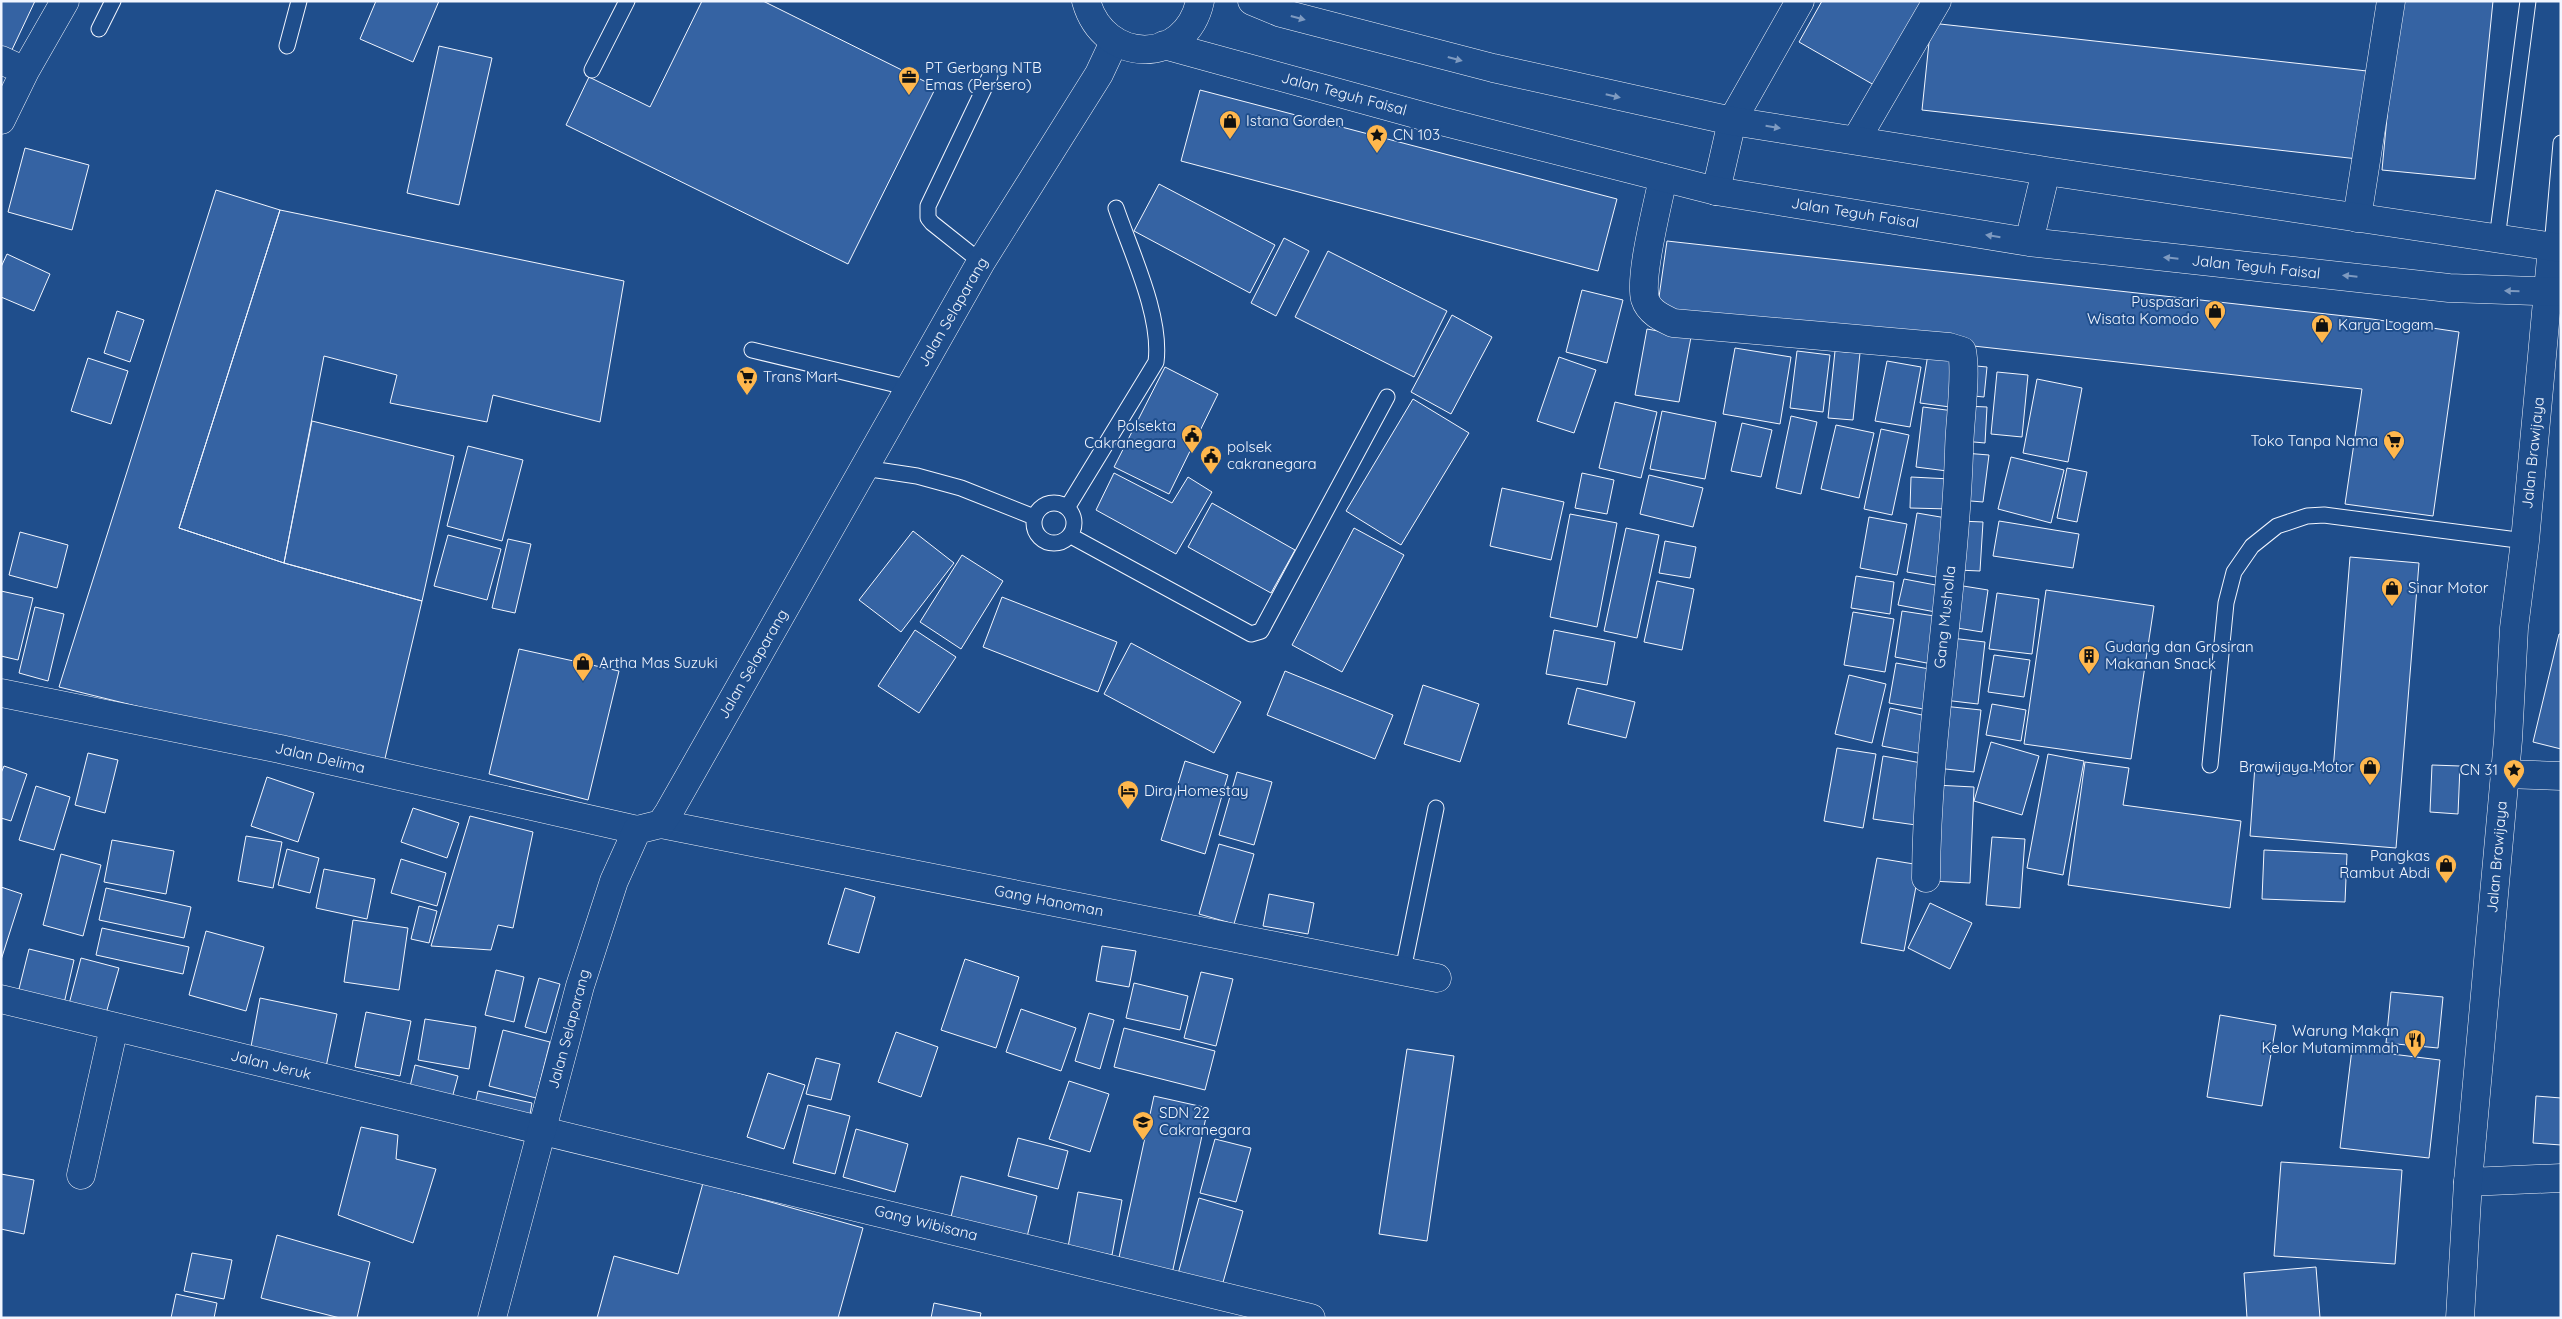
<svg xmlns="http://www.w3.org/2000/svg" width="2562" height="1319" viewBox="0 0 2562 1319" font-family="Quicksand,sans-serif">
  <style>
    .building { fill: #3563a3; stroke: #f2f6ff }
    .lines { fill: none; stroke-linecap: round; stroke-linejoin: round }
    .service-casing { stroke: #f2f6ff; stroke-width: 17 }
    .minor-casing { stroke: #f2f6ff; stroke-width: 29 }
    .primary-casing { stroke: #f2f6ff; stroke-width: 29 }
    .trunk-casing { stroke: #f2f6ff; stroke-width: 29 }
    .service { stroke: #1f4e8c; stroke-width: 15 }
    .minor { stroke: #1f4e8c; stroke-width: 28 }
    .primary { stroke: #1f4e8c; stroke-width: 28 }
    .trunk { stroke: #1f4e8c; stroke-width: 28 }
    .oneway { fill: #7e9ac0 }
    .labels { text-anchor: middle; stroke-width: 4; stroke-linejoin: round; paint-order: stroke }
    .poi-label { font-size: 15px; fill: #f2f6ff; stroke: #1f4e8c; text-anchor: start }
    .street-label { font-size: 15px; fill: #f2f6ff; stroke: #1f4e8c }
  </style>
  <rect width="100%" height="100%" fill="#1f4e8c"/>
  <path class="building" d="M1,1h34l-25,53 -9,-4z
    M376,1h63l-26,61 -53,-23z
    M702,1h61l173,86 -88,177 -282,-139 23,-48 61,30z
    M1822,1h100l-48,84 -75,-43z
    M2398,1h95l-18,178 -93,-9z
    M1931,23l436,48 -9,88 -436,-49z
    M439,46l53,12 -33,147 -52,-12z
    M1200,90l417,109 -19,72 -417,-110z
    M25,148l64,17 -17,65 -64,-18z
    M1159,184l116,61 -25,48 -116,-62z
    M216,190l64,20 -101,318 105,35 138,38 -39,166 -324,-80z
    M280,210l344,71 -24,141 -107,-27 -6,27 -97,-19 7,-28 -73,-19 -40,207 -105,-35z
    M1284,238l25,13 -33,65 -25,-13z
    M1667,241l705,78 87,13 -26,184 -88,-12 17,-115 -705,-78z
    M1328,251l119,60 -33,66 -119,-60z
    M7,254l43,20 -16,37 -33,-14v-30z
    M1582,290l41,10 -16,63 -41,-11z
    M117,311l27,9 -14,42 -26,-9z
    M1452,315l40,22 -41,77 -40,-22z
    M1647,329l44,8 -12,65 -44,-7z
    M1735,348l56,9 -11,67 -57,-10z
    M1797,351l33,4 -7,57 -33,-4z
    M1835,351l25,2 -7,67 -25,-2z
    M1928,354l30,5 -8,48 -30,-4z
    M1559,357l37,13 -22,63 -37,-12z
    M88,358l40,13 -17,53 -40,-13z
    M1887,361l34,6 -11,60 -35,-6z
    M1966,365l21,2 -3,30 -21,-2z
    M1165,367l53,27 -49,100 -55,-27z
    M1997,372l31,3 -6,62 -31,-3z
    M2037,379l45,9 -14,74 -45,-9z
    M1413,399l56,34 -68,112 -55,-34z
    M1615,402l42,10 -16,66 -42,-10z
    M1965,406l22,1 -2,36 -22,-2z
    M1923,407l31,4 -7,60 -31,-4z
    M1662,411l54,11 -11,57 -55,-10z
    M1791,416l26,6 -16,72 -25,-6z
    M312,421l142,35 -32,145 -138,-38z
    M1742,423l30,7 -11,47 -30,-6z
    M1836,425l38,8 -15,65 -38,-9z
    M1881,429l28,6 -17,80 -28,-6z
    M468,446l55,14 -21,81 -55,-15z
    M1964,453l25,2 -6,47 -24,-2z
    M2011,457l53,13 -13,53 -53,-14z
    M2067,468l20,4 -10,50 -20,-4z
    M1114,473l58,30 16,-26 24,15 -36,62 -80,-44z
    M1582,473l32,7 -7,34 -32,-6z
    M1649,475l54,13 -10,39 -53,-13z
    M1911,477l40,2 -1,30 -40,-1z
    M1502,488l62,14 -13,58 -61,-14z
    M1212,503l83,47 -24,43 -83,-46z
    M1917,513l35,6 -10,59 -35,-6z
    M1570,514l47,9 -20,104 -47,-10z
    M1869,517l38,7 -10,51 -37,-7z
    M1960,521l23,1 -3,49 -23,-1z
    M1999,521l80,13 -6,34 -80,-12z
    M1354,528l50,27 -62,117 -50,-27z
    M1626,528l33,7 -22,103 -33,-7z
    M913,531l41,32 -53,69 -42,-32z
    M20,532l48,13 -11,43 -48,-13z
    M448,535l53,14 -14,51 -53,-14z
    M508,539l23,5 -16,69 -23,-5z
    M1665,541l31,6 -6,31 -31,-5z
    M962,555l41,26 -42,68 -41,-27z
    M2350,557l69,6 -23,285 -146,-12 5,-71 78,6z
    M1856,576l38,6 -4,32 -39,-6z
    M1904,579l42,8 -5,26 -43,-8z
    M1657,581l37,8 -12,61 -38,-8z
    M1957,585l31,5 -6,42 -31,-5z
    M2046,590l108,16 -23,153 -107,-15z
    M1,591l32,7 -15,62 -17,-4z
    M1997,593l42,6 -7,55 -43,-5z
    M1002,597l115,45 -19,50 -115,-45z
    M35,607l29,7 -16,67 -29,-8z
    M1902,611l39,6 -9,47 -37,-7z
    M1853,612l41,7 -9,53 -41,-7z
    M915,630l41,27 -37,56 -41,-27z
    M1554,630l61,12 -8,43 -61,-11z
    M2559,634h2v115l-28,-7z
    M1951,638l34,4 -7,62 -34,-4z
    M1131,643l110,59 -27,51 -110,-59z
    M519,649l100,22 -31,129 -99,-26z
    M1994,655l36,5 -6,37 -36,-5z
    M1896,663l39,7 -6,40 -40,-7z
    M1285,671l108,44 -18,44 -108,-44z
    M1849,675l37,9 -14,59 -37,-9z
    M1423,685l56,19 -19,58 -56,-18z
    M1577,688l58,14 -9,36 -58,-14z
    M1992,704l34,6 -5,31 -35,-6z
    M1943,706l38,4 -7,62 -38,-4z
    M1890,708l41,9 -8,37 -41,-8z
    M1991,742l48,14 -17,59 -48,-14z
    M1837,748l39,6 -13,74 -39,-7z
    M88,753l30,7 -13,53 -30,-8z
    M2048,754l36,7 -21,114 -36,-7z
    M1883,756l44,8 -11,61 -43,-6z
    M1185,761l43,14 -23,79 -44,-14z
    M2085,762l44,6 -6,37 118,16 -11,87 -162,-23z
    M2432,765l28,1 -2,48 -28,-2z
    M4,766l23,8 -16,47 -10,-3v-45z
    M1237,772l35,10 -18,63 -35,-10z
    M267,777l47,16 -16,49 -47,-16z
    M1935,785l39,2 -4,96 -39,-2z
    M36,786l34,11 -16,53 -35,-10z
    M413,808l46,15 -12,35 -46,-16z
    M470,816l63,16 -20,96 -15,-3 -7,25 -60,-4z
    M246,836l36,6 -9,46 -35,-7z
    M1992,837l33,2 -5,69 -34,-3z
    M112,840l62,11 -8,43 -62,-12z
    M1219,844l35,10 -20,70 -35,-10z
    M287,849l32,9 -9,35 -32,-8z
    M2264,850l83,4 -2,48 -83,-3z
    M61,854l40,11 -18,71 -40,-11z
    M1877,858l43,7 -16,86 -43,-8z
    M401,859l45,14 -9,33 -46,-13z
    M324,869l51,10 -8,40 -51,-11z
    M1,887l21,7 -21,66z
    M106,888l85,19 -7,31 -85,-18z
    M845,888l30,9 -16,56 -31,-9z
    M1269,894l45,9 -6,31 -45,-8z
    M1930,903l42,20 -22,46 -42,-21z
    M419,906l18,5 -8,32 -18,-4z
    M353,920l55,8 -9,62 -55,-8z
    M102,928l87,19 -6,27 -87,-19z
    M206,931l58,16 -18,64 -57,-16z
    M1102,946l34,5 -7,36 -33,-6z
    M29,949l45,11 -11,48 -46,-11z
    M81,958l38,10 -14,49 -37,-9z
    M965,959l54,18 -23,71 -55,-18z
    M496,970l28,7 -10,45 -29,-7z
    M1201,972l32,7 -17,67 -32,-8z
    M539,978l21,6 -14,49 -21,-6z
    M1134,983l54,13 -8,34 -54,-12z
    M2391,992l52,5 -5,51 -52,-5z
    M260,998l77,16 -11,53 -76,-15z
    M1021,1009l55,19 -15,43 -55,-19z
    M366,1012l45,9 -11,55 -45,-9z
    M1089,1013l25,7 -14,49 -25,-8z
    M2220,1015l56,10 -14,81 -55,-9z
    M425,1019l51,8 -7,42 -51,-9z
    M1124,1028l91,23 -10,39 -91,-23z
    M503,1030l47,12 -14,56 -47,-12z
    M896,1032l42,15 -17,50 -43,-15z
    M1407,1049l47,7 -27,185 -48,-7z
    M2352,1049l88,11 -11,98 -89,-10z
    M816,1058l24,6 -9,36 -25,-6z
    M415,1065l43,11 -7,26 -42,-11z
    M768,1073l37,12 -21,64 -37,-12z
    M1069,1081l40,13 -19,58 -41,-13z
    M478,1091l54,12 -3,17 -55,-11z
    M1154,1096l54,12 -36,166 -54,-12z
    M2536,1096l25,2v47l-28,-2z
    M808,1105l42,11 -15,58 -42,-11z
    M361,1127l37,8 -2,24 40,10 -23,74 -75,-28z
    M856,1129l52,15 -13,48 -52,-15z
    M1018,1138l50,13 -10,38 -50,-13z
    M1215,1139l36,9 -15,54 -36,-9z
    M2281,1162l121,8 -7,94 -121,-8z
    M1,1174l33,6 -10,54 -23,-5z
    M961,1176l76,20 -11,45 -76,-20z
    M703,1183l160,45 -25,90h-241l17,-62 64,18z
    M1078,1192l44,8 -10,55 -44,-8z
    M1199,1198l44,13 -21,75 -44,-12z
    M277,1235l93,27 -13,56h-17l-79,-20z
    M192,1253l40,7 -8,39 -40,-8z
    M2316,1267l4,51h-73l-3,-45z
    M176,1294l41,9 -3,15h-43z
    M934,1303l47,10 -1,5h-49z"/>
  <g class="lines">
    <g class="service-casing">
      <path id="service" d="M99,29l14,-28
        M287,46l12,-45
        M592,70l35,-69
        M2497,239l31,-238
        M2552,247l9,-104
        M981,262l-49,-39 -4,-5v-12l62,-130
        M752,350l158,38
        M864,468l53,8 44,12 73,29
        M1034 523a20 20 0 1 1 40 0a20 20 0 1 1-40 0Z
        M1067,508l89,-146c6,-46 -25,-110 -40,-154
        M1071,536l180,98 10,-3 126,-234
        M2210,765l16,-162 8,-31 18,-26 25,-20 30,-10 17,-1 201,26
        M1403,970l33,-162"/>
    </g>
    <g class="minor-casing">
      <path id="minor" d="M1,60l24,11 40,-70
        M1,120l24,-49
        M1856,140l81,-139
        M1663,178c-5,26 -24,97 -18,121 4,13 17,19 28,24l276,24 13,4c5,26 -3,73 -3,102 -5,142 -32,282 -33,425
        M1716,191l16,-70 68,-120
        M2357,218l34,-217
        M1,693l279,56 357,81
        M2504,774l57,2
        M661,824l776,154
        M1,999l1310,319
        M81,1175l33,-148
        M2468,1182l93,-4"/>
    </g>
    <g class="primary-casing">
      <path id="primary" d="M492,1318l88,-332 34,-105 23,-51 24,-6 8,-12 312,-550 118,-188 15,-32
        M2460,1318l8,-136 40,-442 6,-112 11,-87 27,-294"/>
    </g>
    <g class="trunk-casing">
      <path id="trunk" d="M1086,1c18,64 100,65 114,0
        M1252,1l29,12 212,55 239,53 314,50 515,77
        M1164,45l277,76 275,70 313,51 420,46 112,4
        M2029,242l17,-71"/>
    </g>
    <use href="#service" class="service"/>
    <use href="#minor" class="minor"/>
    <use href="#primary" class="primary"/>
    <use href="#trunk" class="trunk"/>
  </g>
  <defs><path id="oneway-solid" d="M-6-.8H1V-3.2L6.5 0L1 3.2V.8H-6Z" transform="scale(1.25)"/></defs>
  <g class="oneway">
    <use href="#oneway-solid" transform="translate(1298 18) rotate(15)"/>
    <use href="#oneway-solid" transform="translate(1455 59) rotate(15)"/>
    <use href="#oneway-solid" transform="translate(1613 96) rotate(13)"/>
    <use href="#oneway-solid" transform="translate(1773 127) rotate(9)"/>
    <use href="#oneway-solid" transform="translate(1993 236) rotate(-171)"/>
    <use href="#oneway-solid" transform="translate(2171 258) rotate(-174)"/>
    <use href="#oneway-solid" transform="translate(2350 276) rotate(-174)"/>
    <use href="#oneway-solid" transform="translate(2512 291) rotate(-179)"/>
  </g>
  <defs>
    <g id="office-pin" transform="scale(1.125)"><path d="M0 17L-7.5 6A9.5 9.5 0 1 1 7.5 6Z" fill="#ffb74d" stroke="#1f4e8c"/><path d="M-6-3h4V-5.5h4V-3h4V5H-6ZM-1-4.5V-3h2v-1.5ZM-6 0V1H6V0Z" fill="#111"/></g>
    <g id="shop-pin" transform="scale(1.125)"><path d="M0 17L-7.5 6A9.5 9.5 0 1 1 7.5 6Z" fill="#ffb74d" stroke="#1f4e8c"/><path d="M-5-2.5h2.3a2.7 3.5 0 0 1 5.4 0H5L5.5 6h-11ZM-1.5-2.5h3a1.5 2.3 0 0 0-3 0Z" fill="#111"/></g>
    <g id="sight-pin" transform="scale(1.125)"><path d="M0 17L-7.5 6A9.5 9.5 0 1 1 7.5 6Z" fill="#ffb74d" stroke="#1f4e8c"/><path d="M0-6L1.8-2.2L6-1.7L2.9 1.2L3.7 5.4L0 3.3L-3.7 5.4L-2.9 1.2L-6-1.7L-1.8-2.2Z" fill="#111"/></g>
    <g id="supermarket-pin" transform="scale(1.125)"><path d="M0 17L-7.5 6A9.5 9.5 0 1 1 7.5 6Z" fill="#ffb74d" stroke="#1f4e8c"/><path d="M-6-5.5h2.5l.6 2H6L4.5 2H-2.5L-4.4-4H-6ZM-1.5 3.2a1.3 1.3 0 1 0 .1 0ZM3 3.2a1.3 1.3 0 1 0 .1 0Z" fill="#111"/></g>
    <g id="civic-pin" transform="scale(1.125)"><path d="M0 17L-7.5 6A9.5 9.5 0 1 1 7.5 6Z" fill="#ffb74d" stroke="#1f4e8c"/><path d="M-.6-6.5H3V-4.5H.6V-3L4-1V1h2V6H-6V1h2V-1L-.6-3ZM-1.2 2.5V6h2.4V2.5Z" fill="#111"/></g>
    <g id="building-pin" transform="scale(1.125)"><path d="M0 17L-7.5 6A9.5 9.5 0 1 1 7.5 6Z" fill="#ffb74d" stroke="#1f4e8c"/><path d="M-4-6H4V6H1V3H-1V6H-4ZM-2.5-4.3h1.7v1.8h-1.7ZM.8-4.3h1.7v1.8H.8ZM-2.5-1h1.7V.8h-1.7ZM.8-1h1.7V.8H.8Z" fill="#111"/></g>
    <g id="hotel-pin" transform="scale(1.125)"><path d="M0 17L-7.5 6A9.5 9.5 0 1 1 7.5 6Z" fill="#ffb74d" stroke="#1f4e8c"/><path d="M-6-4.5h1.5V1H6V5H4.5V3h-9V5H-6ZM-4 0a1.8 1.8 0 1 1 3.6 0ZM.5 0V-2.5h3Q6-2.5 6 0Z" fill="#111"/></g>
    <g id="restaurant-pin" transform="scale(1.125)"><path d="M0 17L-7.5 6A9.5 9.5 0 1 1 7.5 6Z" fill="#ffb74d" stroke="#1f4e8c"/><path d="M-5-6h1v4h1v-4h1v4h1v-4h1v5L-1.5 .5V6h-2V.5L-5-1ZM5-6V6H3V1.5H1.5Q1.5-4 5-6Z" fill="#111"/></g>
    <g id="school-pin" transform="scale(1.125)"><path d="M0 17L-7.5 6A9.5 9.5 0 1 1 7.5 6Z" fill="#ffb74d" stroke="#1f4e8c"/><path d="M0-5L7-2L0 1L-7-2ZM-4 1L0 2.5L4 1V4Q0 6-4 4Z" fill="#111"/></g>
  </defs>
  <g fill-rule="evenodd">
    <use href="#office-pin" x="909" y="77"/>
    <use href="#shop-pin" x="1230" y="121"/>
    <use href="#sight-pin" x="1377" y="135"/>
    <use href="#shop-pin" x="2215" y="311"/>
    <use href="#shop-pin" x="2322" y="325"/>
    <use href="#supermarket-pin" x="747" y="377"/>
    <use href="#civic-pin" x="1192" y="435"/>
    <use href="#supermarket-pin" x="2394" y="441"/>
    <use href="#civic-pin" x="1211" y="456"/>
    <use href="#shop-pin" x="2392" y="588"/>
    <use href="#building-pin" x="2089" y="656"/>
    <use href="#shop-pin" x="583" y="663"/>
    <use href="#shop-pin" x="2370" y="767"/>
    <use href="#sight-pin" x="2514" y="770"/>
    <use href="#hotel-pin" x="1128" y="791"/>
    <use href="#shop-pin" x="2446" y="865"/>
    <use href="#restaurant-pin" x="2415" y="1040"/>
    <use href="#school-pin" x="1143" y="1122"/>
  </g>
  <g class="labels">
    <g class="poi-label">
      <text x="925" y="73">PT Gerbang NTB<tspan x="925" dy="17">Emas (Persero)</tspan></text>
      <text x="1246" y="126">Istana Gorden</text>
      <text x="1393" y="140">CN 103</text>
      <text x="2199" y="307" text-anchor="end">Puspasari<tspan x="2199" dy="17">Wisata Komodo</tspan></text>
      <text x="2338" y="330">Karya Logam</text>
      <text x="763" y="382">Trans Mart</text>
      <text x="1176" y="431" text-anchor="end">Polsekta<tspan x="1176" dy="17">Cakranegara</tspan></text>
      <text x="2378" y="446" text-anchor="end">Toko Tanpa Nama</text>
      <text x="1227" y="452">polsek<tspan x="1227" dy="17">cakranegara</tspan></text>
      <text x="2408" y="593">Sinar Motor</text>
      <text x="2105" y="652">Gudang dan Grosiran<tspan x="2105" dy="17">Makanan Snack</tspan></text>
      <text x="599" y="668">Artha Mas Suzuki</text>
      <text x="2354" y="772" text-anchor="end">Brawijaya Motor</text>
      <text x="2498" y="775" text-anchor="end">CN 31</text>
      <text x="1144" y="796">Dira Homestay</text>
      <text x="2430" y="861" text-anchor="end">Pangkas<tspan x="2430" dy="17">Rambut Abdi</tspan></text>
      <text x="2399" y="1036" text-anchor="end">Warung Makan<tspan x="2399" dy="17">Kelor Mutamimmah</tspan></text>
      <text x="1159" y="1118">SDN 22<tspan x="1159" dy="17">Cakranegara</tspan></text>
    </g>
    <g class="street-label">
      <text transform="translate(1344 94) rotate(15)" y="5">Jalan Teguh Faisal</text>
      <text transform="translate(1855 213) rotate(9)" y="5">Jalan Teguh Faisal</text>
      <text transform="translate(2256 267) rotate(6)" y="5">Jalan Teguh Faisal</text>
      <text transform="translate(953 312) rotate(-60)" y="5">Jalan Selaparang</text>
      <text transform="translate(2533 453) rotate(-84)" y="5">Jalan Brawijaya</text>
      <text transform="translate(1945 617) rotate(-84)" y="5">Gang Musholla</text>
      <text transform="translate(753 664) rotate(-60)" y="5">Jalan Selaparang</text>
      <text transform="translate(320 758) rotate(13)" y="5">Jalan Delima</text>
      <text transform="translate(2497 857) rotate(-85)" y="5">Jalan Brawijaya</text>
      <text transform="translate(1049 901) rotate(11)" y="5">Gang Hanoman</text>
      <text transform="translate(569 1029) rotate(-75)" y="5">Jalan Selaparang</text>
      <text transform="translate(271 1065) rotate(14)" y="5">Jalan Jeruk</text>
      <text transform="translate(926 1223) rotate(14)" y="5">Gang Wibisana</text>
    </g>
  </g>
  <rect width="2562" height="1319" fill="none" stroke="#f2f6ff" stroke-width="5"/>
</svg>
